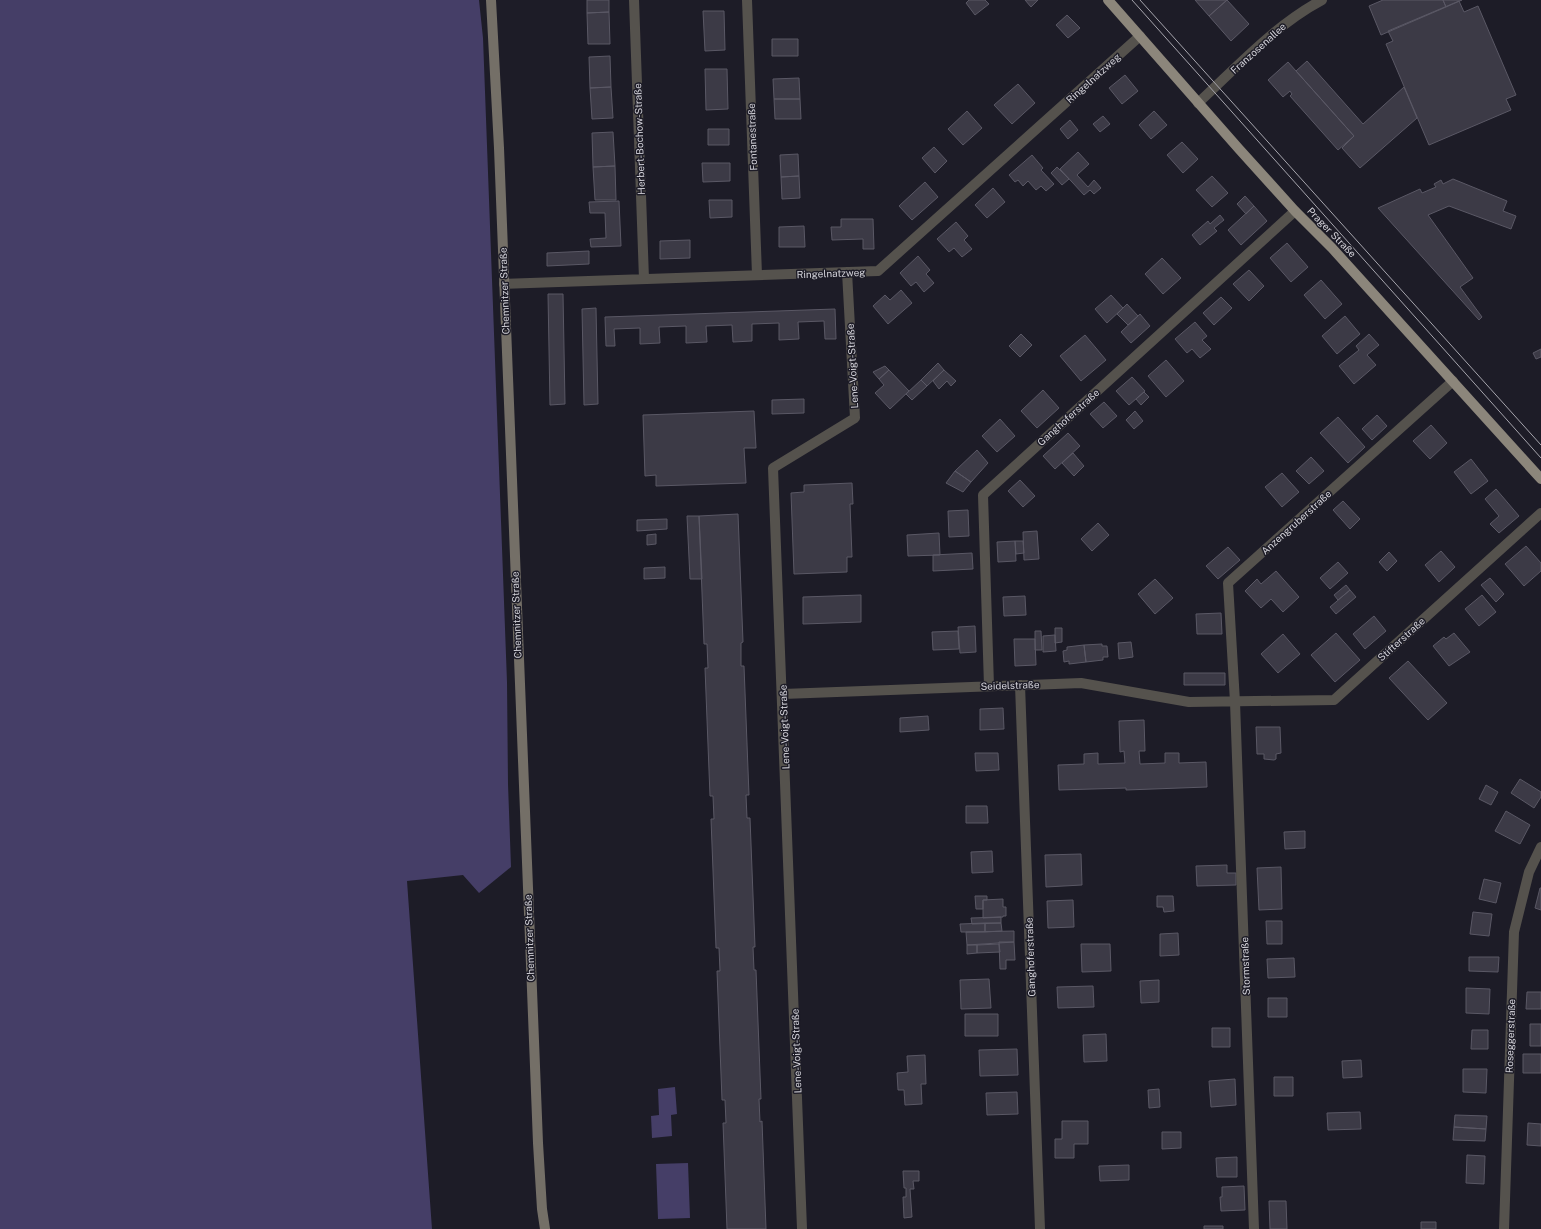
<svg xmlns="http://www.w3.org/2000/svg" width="1541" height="1229" viewBox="0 0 1541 1229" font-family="'Public Sans',sans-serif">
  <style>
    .green { fill: #453e67 }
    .building { fill: #3c3a46; stroke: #5a5865 }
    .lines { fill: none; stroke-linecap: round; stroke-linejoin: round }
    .street { stroke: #55524d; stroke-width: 10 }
    .secondary { stroke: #746f67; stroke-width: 10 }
    .primary { stroke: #8c867b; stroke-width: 10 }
    .tram { stroke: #a6a5ad; stroke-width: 1 }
    .labels { text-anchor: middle; stroke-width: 3; stroke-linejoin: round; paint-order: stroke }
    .street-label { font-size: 10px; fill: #d3d2d9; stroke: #1d1c27 }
  </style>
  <rect width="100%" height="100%" fill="#1d1c27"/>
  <path class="green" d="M0,0h479l4,38 24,644 1,102 3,83 -32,26 -16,-18 -56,6 25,348h-432z
    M675,1087l2,27 -6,1 1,21 -20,2 -1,-22 8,-1 -1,-26z
    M688,1163l2,55 -32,1 -2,-55z"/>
  <path class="building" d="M587,0h22v12l-22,1z
    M969,0h16l4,4 -14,11 -9,-12z
    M1025,0h13l-7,7z
    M1195,0h32l-18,16z
    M1227,0l22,24 -18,17 -22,-25z
    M1383,0h60l3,7 -65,28 -12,-29z
    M1443,0h19l-16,7z
    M1459,1l5,11 14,-6 38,89 -10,4 5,11 -82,35 -43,-101 7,-3 -5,-10z
    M703,11h21l1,39 -20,1z
    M609,12l1,32h-22l-1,-31z
    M1067,15l13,13 -12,10 -12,-13z
    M772,39h26v17h-26z
    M610,56l1,31 -21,1 -1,-31z
    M1307,61l56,63 41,-37 13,31 -57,50 -18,-20 12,-12 -58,-65z
    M1288,62l66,74 -16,14 -48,-54 2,-2 -2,-3 -7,6 -15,-17z
    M705,69h22l1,40 -22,1z
    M1125,75l13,16 -16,13 -13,-16z
    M799,78l1,21h-26l-1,-20z
    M1018,84l17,19 -23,21 -18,-19z
    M611,87l2,31 -21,1 -2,-31z
    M774,99h26l1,20h-26z
    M967,111l15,17 -19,17 -15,-16z
    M1154,111l13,14 -16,14 -12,-14z
    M1103,116l7,8 -10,8 -7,-8z
    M1070,120l8,10 -10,9 -8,-10z
    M708,129h21v16h-21z
    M613,132l2,34 -22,1 -1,-34z
    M1182,142l16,17 -15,14 -16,-18z
    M934,147l13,14 -12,12 -13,-15z
    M1078,152l11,12 -12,11 11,12 6,-7 7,8 -7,6 -4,-4 -6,5 -24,-26z
    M798,154l1,22 -18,1 -1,-22z
    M1032,155l11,13 -2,2 13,14 -8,7 -5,-5 -5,4 -8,-9 -5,5 -5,-6 -3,2 -6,-7z
    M702,163h28v18l-27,1z
    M615,166l1,34h-21l-2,-33z
    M1057,167l12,12 -7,6 -11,-12z
    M799,176l1,22 -18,1 -1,-22z
    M1212,176l16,17 -16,14 -16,-17z
    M1453,179l54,22 -4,10 13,5 -5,13 -62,-23 -21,9 45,63 -13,9 22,30 -3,3 -101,-112 42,-19 2,4 14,-6 -2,-3 7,-4 2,4z
    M925,182l13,15 -26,23 -13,-14z
    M993,188l12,14 -18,16 -12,-13z
    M1245,196l9,10 -8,8 -9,-10z
    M709,200h23v17l-22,1z
    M619,201l2,45 -30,1 -1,-8 16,-1 -1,-25h-15l-1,-11z
    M1254,206l13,15 -26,24 -13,-15z
    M1220,215l4,5 -10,8 3,3 -17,14 -8,-10 16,-14 2,3z
    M841,219h32l1,30h-11v-10l-31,1 -1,-13h10z
    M956,222l12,14 -4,4 8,9 -10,8 -8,-9 -5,4 -12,-13z
    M804,226l1,21h-26v-20z
    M690,240v18l-30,1v-18z
    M1287,243l21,24 -17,15 -21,-24z
    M589,251v13l-42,2v-13z
    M918,256l12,14 -4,4 8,9 -10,9 -8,-10 -5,4 -11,-13z
    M1162,258l19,20 -18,16 -18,-20z
    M1249,270l15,16 -15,15 -16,-17z
    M1321,280l21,24 -17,15 -21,-24z
    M901,290l11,13 -24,21 -15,-18 12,-11 5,5z
    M548,294h15l2,110 -15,1z
    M1111,295l12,13 -16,15 -12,-14z
    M1221,297l11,11 -18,17 -11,-12z
    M1127,304l11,12 -10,9 -11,-11z
    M596,308l2,96 -14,1 -2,-96z
    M835,309l1,30h-11l-1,-18 -26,1 1,17 -20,1v-17l-27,1v17l-19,1 -1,-17 -26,1 1,16 -21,1v-17l-27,1 1,16 -20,1v-16l-26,1 1,17h-9l-1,-29z
    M1140,314l10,12 -19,17 -10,-11z
    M1345,316l15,18 -23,20 -15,-18z
    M1195,322l12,14 -5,4 9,9 -11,9 -8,-9 -5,4 -12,-14z
    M1021,334l11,11 -12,12 -11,-11z
    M1369,334l10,11 -12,10 9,10 -22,19 -15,-18 20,-16 -3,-4z
    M1085,335l21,25 -25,21 -21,-25z
    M1541,349v8l-5,2 -3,-6z
    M1166,360l18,21 -18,16 -18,-21z
    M938,363l6,7 -17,16 -6,-6z
    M885,366l4,4 -10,9 -6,-7z
    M889,370l20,21 -19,18 -15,-16 9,-8 -5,-6z
    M944,370l12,11 -5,5 -4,-5 -8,8 -6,-8z
    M1132,377l13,14 -16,14 -13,-14z
    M921,380l6,6 -15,14 -6,-6z
    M1043,390l16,18 -22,20 -16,-17z
    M1144,392l5,5 -8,8 -5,-6z
    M804,399v14l-32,1v-14z
    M1104,402l13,14 -14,12 -13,-14z
    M754,411l2,37h-12l2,35 -90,3v-11l-11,1 -2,-61z
    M1135,411l8,10 -9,8 -8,-9z
    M1377,415l10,11 -15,14 -10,-11z
    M1338,417l27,30 -17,16 -28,-30z
    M1000,419l15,17 -18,16 -15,-16z
    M1431,425l16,18 -17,16 -17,-18z
    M1068,433l12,13 -25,23 -12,-13z
    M977,450l11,13 -17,19 -16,-11z
    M1073,453l11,13 -10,10 -12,-13z
    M1311,457l13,14 -15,13 -13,-13z
    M1471,459l17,22 -17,13 -17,-22z
    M955,471l16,11 -8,10 -17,-9z
    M1282,473l17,19 -17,15 -17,-20z
    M1020,480l15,16 -12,11 -15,-16z
    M852,483l1,21h-3l2,53h-5v15l-53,2 -3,-81 13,-1v-7z
    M1496,489l23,27 -20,17 -9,-9 9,-8 -14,-17z
    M1343,501l17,18 -10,10 -17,-19z
    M968,510l1,26 -20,1 -1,-26z
    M738,514l5,128 -2,1v23h3l5,129h-3l1,23h3l5,129h-2l1,23h2l5,129h-2l1,23 2,-1 4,108h-39l-4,-106h3l-1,-23h-3l-5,-129h3l-1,-23h-3l-5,-129h3l-1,-23h-3l-5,-128h3l-1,-24h-3l-5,-128z
    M687,516h12l3,63h-12z
    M667,519v10l-30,2v-11z
    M1098,523l11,12 -17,16 -11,-12z
    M1037,531l2,28 -15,1 -1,-28z
    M939,533l1,22 -32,1 -1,-21z
    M656,534v10l-9,1v-10z
    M1015,541l1,20 -18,1 -1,-20z
    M1015,541h8l1,12 -8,1z
    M1526,546l15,17v8l-17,15 -19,-22z
    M1228,547l12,13 -22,19 -12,-13z
    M1441,551l14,16 -16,15 -14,-17z
    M1389,552l8,9 -10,10 -8,-9z
    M972,553l1,16 -40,2v-16z
    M1338,562l10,11 -18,16 -10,-11z
    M665,567v11l-21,1v-11z
    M1276,571l23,26 -16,15 -12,-13 -10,9 -16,-17 12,-12 4,5z
    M1490,578l14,16 -8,8 -15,-17z
    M1155,579l18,19 -18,16 -17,-20z
    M1346,585l4,5 -12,10 -4,-5z
    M1350,590l6,7 -20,17 -6,-7z
    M861,595v27l-58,2v-27z
    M1482,595l14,17 -17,14 -14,-17z
    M1025,596l1,19 -22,1 -1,-19z
    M1221,613l1,21h-25l-1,-20z
    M1374,616l12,15 -21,18 -12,-15z
    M975,626l1,26 -16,1 -2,-26z
    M1055,628h7v14l-7,1z
    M958,631l1,18 -26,1 -1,-18z
    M1035,631h6l1,19h-7z
    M1336,633l24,27 -25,22 -24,-27z
    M1454,633l16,19 -21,14 -16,-20 11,-9 2,2z
    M1283,634l17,20 -22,19 -17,-19z
    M1055,635l1,16 -13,1v-16z
    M1014,639h21l1,26 -21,1z
    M1131,642l2,15 -14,2 -1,-16z
    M1102,644v2h5l1,11h-5v3l-17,2 -2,-17z
    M1084,645l2,17 -17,2v-3l-5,1 -1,-11 4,-1v-3z
    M1408,661l39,42 -19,17 -39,-42z
    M1184,673h41v12h-41z
    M1003,708l1,21 -24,1v-21z
    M928,716l1,14 -29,2v-14z
    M1144,720l1,31h-6l1,13 25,-1v-10h14v10l27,-1 1,25 -81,3v-2l-67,2 -1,-25 26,-1v-10l14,-1v11l27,-1 -1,-12 -4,1 -1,-31z
    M1256,727h24l1,26 -5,1v5l-2,1 -10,-1v-5h-7z
    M975,753h23l1,17 -23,1z
    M1520,779l21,13v5l-7,11 -23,-15z
    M1486,785l12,7 -7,13 -12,-6z
    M966,806h21l1,17h-22z
    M1506,811l24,14 -10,19 -25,-13z
    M1305,831v17l-20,1 -1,-17z
    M992,851l1,21 -21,1 -1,-21z
    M1081,854l1,31 -36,2 -1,-32z
    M1227,865v8h9v12l-39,1 -1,-20z
    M1281,867l1,42 -23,1 -2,-42z
    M1484,879l17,4 -5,20 -17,-4z
    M1540,888h1v22l-6,-2z
    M975,896h12v4h-4v9h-7z
    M1157,896h16l1,15 -10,1 -1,-5h-6z
    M1003,899v8h3v9h-3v1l-20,1v-18z
    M1073,900l1,27 -26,1 -1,-27z
    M1473,912l19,2 -3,22 -19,-2z
    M1001,917v6l-29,1 -1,-6z
    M1266,921h16v23h-15z
    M985,923v9h-24l-1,-8z
    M985,923h16l1,8 -17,1z
    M1014,931v11l-47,3 -1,-13z
    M1178,933l1,22 -19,1v-22z
    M999,942h15l1,18h-9v9h-6z
    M999,944l1,8 -23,1v-8z
    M1081,944h29l1,27 -29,1z
    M967,945h10v8l-10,1z
    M1469,957h30l-1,15 -29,-1z
    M1294,958l1,19 -27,1 -1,-19z
    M989,979l2,29 -30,1 -1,-29z
    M1159,980v22l-18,1 -1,-22z
    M1093,986l1,21 -36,1 -1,-21z
    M1466,988l24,1 -1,25 -23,-1z
    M1527,992h14v17h-15z
    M1268,998h19v19h-19z
    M965,1014h33v22h-33z
    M1530,1024h11v22h-11z
    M1212,1028h18v19h-18z
    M1472,1030h16v19h-17z
    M1106,1034l1,27 -23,1 -1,-27z
    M1017,1049l1,26 -38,1 -1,-26z
    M1523,1054h18v19h-18z
    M925,1055l1,29h-5l1,20 -17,1 -1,-15h-6l-1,-17 11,-1 -1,-16z
    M1361,1060l1,17 -19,1 -1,-17z
    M1463,1069h24l-1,24 -23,-1z
    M1274,1077h19v19h-19z
    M1235,1079l1,26 -25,2 -2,-26z
    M1159,1089l1,18 -11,1 -1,-18z
    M1017,1092l1,22 -31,1 -1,-22z
    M1360,1112l1,17 -33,1 -1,-17z
    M1455,1115l32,1 -1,13 -32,-2z
    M1062,1121h26v23h-14v14h-19v-19h7z
    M1528,1123l13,1v22l-14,-1z
    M1454,1127l32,2 -1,12 -32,-1z
    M1162,1132h19v16l-19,1z
    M1467,1155l18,1 -1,28 -18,-1z
    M1237,1157v20h-20l-1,-19z
    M1129,1165v15l-29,1 -1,-15z
    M903,1171h16v10h-6l1,8h-4l2,28 -8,1 -1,-21h3v-9h-2z
    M1244,1186l1,24 -24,1 -1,-14h2v-10z
    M1269,1201h17l1,28h-17z
    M1421,1222h15v7h-15z
    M1204,1226h19v3h-19z"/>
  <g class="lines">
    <path class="street" d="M634,0l10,279
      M747,0l10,275
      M1198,103c39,-36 77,-78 124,-103
      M504,284l374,-13 262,-235
      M1020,685l20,544
      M989,686l-6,-191 312,-284
      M783,694l298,-11 108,19 145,-2 207,-187
      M802,1229l-29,-761 82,-50 -8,-146
      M1254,1229l-19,-527 -7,-119 225,-202
      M1504,1229l10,-297 15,-60 12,-25"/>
    <path class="secondary" d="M491,0l8,148 39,995 4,66 3,20"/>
    <path class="primary" d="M1108,0l131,149 56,62 37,37 209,231"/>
    <path class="tram" d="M1132,0l409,458
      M1140,0l401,445"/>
  </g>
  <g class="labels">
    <g class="street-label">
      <text transform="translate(1258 48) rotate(-42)" y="4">Franzosenallee</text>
      <text transform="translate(1093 78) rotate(-42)" y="4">Ringelnatzweg</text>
      <text transform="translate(752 137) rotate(-92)" y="4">Fontanestraße</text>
      <text transform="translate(639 139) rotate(-92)" y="4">Herbert-Bochow-Straße</text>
      <text transform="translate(1332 232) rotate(46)" y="4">Prager Straße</text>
      <text transform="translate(831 273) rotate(-2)" y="4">Ringelnatzweg</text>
      <text transform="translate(504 291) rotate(-92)" y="4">Chemnitzer Straße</text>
      <text transform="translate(852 366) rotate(-93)" y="4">Lene-Voigt-Straße</text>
      <text transform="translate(1068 417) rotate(-42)" y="4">Ganghoferstraße</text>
      <text transform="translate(1296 522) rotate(-42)" y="4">Anzengruberstraße</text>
      <text transform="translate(516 615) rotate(-92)" y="4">Chemnitzer Straße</text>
      <text transform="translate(1401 639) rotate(-42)" y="4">Stifterstraße</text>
      <text transform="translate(1010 685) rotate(-2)" y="4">Seidelstraße</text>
      <text transform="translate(784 727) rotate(-92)" y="4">Lene-Voigt-Straße</text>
      <text transform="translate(529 938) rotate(-92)" y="4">Chemnitzer Straße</text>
      <text transform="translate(1030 957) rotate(-92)" y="4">Ganghoferstraße</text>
      <text transform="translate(1245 966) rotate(-92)" y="4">Stormstraße</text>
      <text transform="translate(1510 1036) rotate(-88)" y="4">Roseggerstraße</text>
      <text transform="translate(796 1051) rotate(-92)" y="4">Lene-Voigt-Straße</text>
    </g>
  </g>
</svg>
